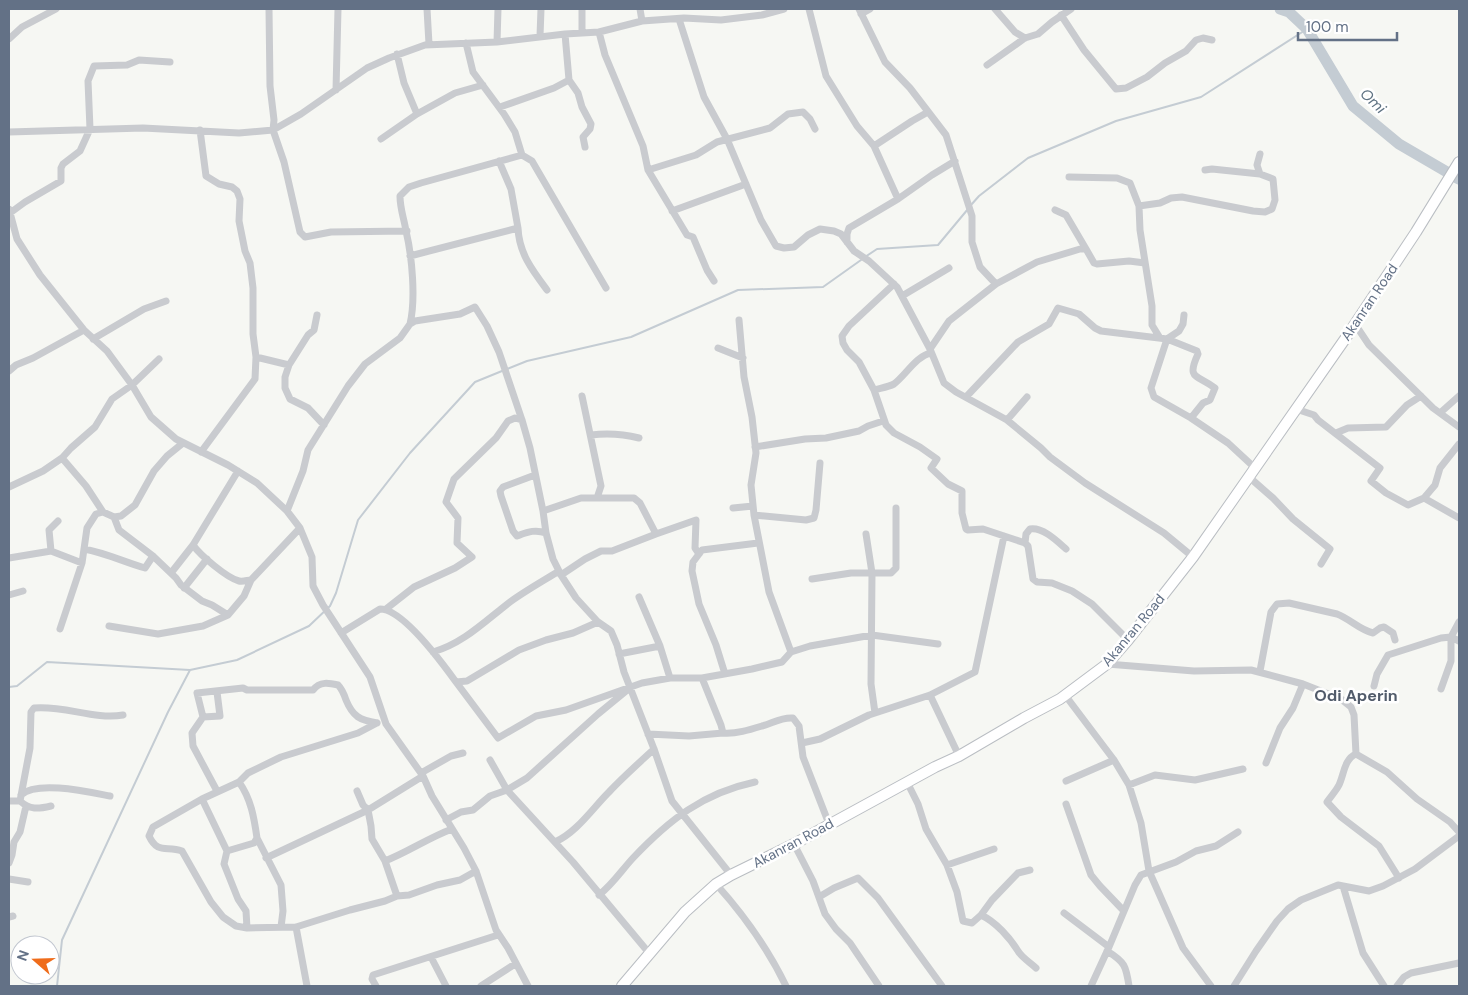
<svg xmlns="http://www.w3.org/2000/svg" width="1468" height="995" viewBox="0 0 1468 995" font-family="'DM Sans',sans-serif">
  <style>
    .lines { fill: none; stroke-linecap: round; stroke-linejoin: round }
    .stream { stroke: #c4ccd3; stroke-width: 2 }
    .river { stroke: #c4ccd3; stroke-width: 11 }
    .secondary-casing { stroke: #babec3; stroke-width: 12 }
    .minor { stroke: #c9cbcf; stroke-width: 7 }
    .secondary { stroke: #fff; stroke-width: 10 }
    .labels { text-anchor: middle; stroke-width: 5; stroke-linejoin: round; paint-order: stroke }
    .street-label { font-size: 14px; fill: #637186; stroke: #fff }
    .water-label { font-size: 15px; font-style: italic; fill: #5f7383; stroke: #fff }
    .quarter-label { font-size: 16px; font-weight: bold; fill: #525c6b; stroke: #fff }
  </style>
  <rect width="100%" height="100%" fill="#f6f7f3"/>
  <g class="lines">
    <path class="stream" d="M971,205l8,-9 49,-38 88,-37 85,-24 106,-68
      M865,257l12,-8 61,-4 30,-36
      M507,369l20,-8 104,-24 107,-47 85,-3 38,-27
      M9,687l8,-1 30,-24 143,8 47,-10 72,-34 21,-20 6,-13 22,-73 52,-67 65,-71 27,-11
      M57,986l5,-46 106,-228 22,-42"/>
    <path class="river" d="M1280,9l9,3 18,17 46,77 46,38 48,28
      M1457,178l2,1"/>
    <g class="secondary-casing">
      <path id="secondary" d="M622,986l63,-74 31,-28 15,-9 63,-31 141,-77 24,-11 65,-38 36,-19 47,-35 21,-24 65,-83 152,-218 71,-107 43,-70"/>
    </g>
    <path class="minor" d="M269,9l1,77 4,34 -1,10 11,32 16,70 5,5 26,-5 76,-1
      M427,9l2,35
      M582,9v24
      M640,9l2,12
      M809,9l17,67 31,50 17,20
      M859,9l26,53 25,26 36,47 26,81v26l8,25 16,17
      M995,9l20,23 10,6
      M861,14l9,-5
      M1061,15l23,35 32,39 10,-1 21,-11 18,-14 21,-12 10,-11 7,-2 9,2
      M679,19l25,78 23,42 34,81 15,26 8,2 10,-1 14,-12 12,-6 14,2 7,3 13,17 15,10 28,26 33,62 14,34 12,9 51,28 34,28 9,9 35,26 79,50 29,24
      M599,32l6,23 38,91 5,24 39,65 6,2 14,33 7,11
      M565,34l4,46 9,13 4,14 9,17 -1,5 -7,8 2,10
      M540,36l1,-27
      M9,39l13,-12 34,-18
      M497,42l1,-33
      M466,43l7,29 31,42 11,18 7,23 10,6 74,127
      M987,65l38,-27 13,-4 14,-12 19,-13
      M336,90l2,-81
      M500,107l54,-19 15,-8
      M417,114l38,-21 28,-8
      M200,130l6,46 13,8 13,3 5,4 3,8 -1,22 6,30 5,12 3,25v46l3,23 33,8
      M9,132l134,-4 96,5 34,-3 28,-16 66,-46 22,-10 36,-13 72,-3 68,-8 34,-2 43,-11 42,-3 37,2 41,-5 22,-6
      M381,139l36,-25 -13,-31 -7,-29
      M1260,154l-3,11 3,9
      M648,170l48,-15 21,-13 53,-14 18,-14 15,-2 7,7 5,10
      M1069,177l48,1 13,5 9,23 1,24 12,76v19l8,13
      M898,199l-24,-53 38,-25 16,-9
      M1139,206l21,-3 11,-5 11,-1 71,14 12,1 7,-3 3,-9 -2,-21 -13,-5 -48,-5 -7,1
      M9,209l8,30 23,36 44,55 23,21 25,34 19,32 25,22 52,26 29,18 30,28 13,17 12,29 1,29 10,19 47,72 16,47 37,52 9,20 32,52 12,23 20,59 12,18 20,38
      M1055,210l11,5 20,34
      M672,211l74,-27
      M10,213l15,-11 36,-21v-13l2,-4 17,-13 10,-22 -2,-48 6,-15 33,-1 12,-5 31,2
      M518,228c1,25 14,42 29,62
      M847,242v-8l2,-6 49,-29 34,-24 23,-14
      M410,256l108,-28 -7,-39 -12,-28
      M894,284l-45,42 -7,10 1,7 4,7 12,12 15,28 12,35 8,8 26,14 17,12 -6,9 17,16 14,7v22l4,16 2,1 15,-1 42,14 3,3 5,33 4,3 15,1 20,8 20,13 36,36
      M902,296l47,-28
      M317,315l-3,15 -6,5 -19,30 -4,12v11l5,11 18,9 16,17
      M739,320l5,57 8,40 4,36 -5,32 3,30 15,77 22,60
      M410,324c6,-25 2,-68 -4,-93 -2,-13 -6,-22 -6,-35l9,-9 12,-4 101,-28
      M1355,324l14,21 64,63 26,19
      M93,339l51,-30 22,-8
      M718,348l25,10
      M930,349l19,-28 47,-37 41,-22 43,-13h6l8,14 3,1 32,-3 16,2
      M9,371l7,-6 17,-7 51,-28
      M874,390c7,-2 14,-3 20,-6 12,-9 22,-28 37,-31
      M582,396l19,90 -4,12
      M966,397l52,-55 31,-18 9,-16 21,6 16,14 6,3 66,8 12,-8 4,-7 1,-9
      M1296,409l18,6 4,5 62,48 -9,13 15,12 22,12 16,-7 11,-13 5,-17 19,-24
      M1440,413l19,-17
      M1191,418l12,-15 7,-3 5,-12c-18,-14 -29,-8 -17,-34l-1,-3 -30,-12 -16,49 3,9 37,21 37,25 27,25
      M1007,420l20,-23
      M1336,433l12,-5 38,-1 21,-22 14,-9
      M591,435c17,-2 32,-1 48,3
      M755,447l50,-8 21,-1 33,-7 9,-5 15,-5
      M201,452l54,-73 1,-22
      M62,458l24,28 17,26
      M535,475l-32,12 -3,4 1,5 12,35 4,5c11,-4 18,-7 29,-3
      M1249,477l24,21 20,21 37,30 -9,15
      M9,487l34,-16 19,-13 9,-10 24,-21 17,-28 20,-14 27,-26
      M1424,498l35,20
      M733,508l20,-2
      M287,511l16,-40 5,-21 40,-64 17,-22 35,-26 10,-14 5,-3 45,-7 15,-7 12,19 12,26 23,68 8,28 13,63 3,22 7,26 8,16 15,23 22,24 13,9 6,14 7,27 30,77 18,52 59,74
      M543,511l38,-13h53l6,5 16,31 40,-14 -1,28 4,6
      M754,515l52,5 8,-2 2,-8 4,-47
      M114,517l5,13 34,26 23,22 5,7 21,16 10,4 16,10
      M866,534l6,39 -1,111 4,29
      M1025,543l1,-9 4,-5c13,-2 27,12 36,20
      M193,545c7,10 34,33 46,36 4,1 9,-1 12,-1
      M84,549c22,4 40,13 61,19l8,-12
      M51,551l-2,-21 9,-9
      M9,558l42,-7 31,12
      M171,573l22,-28 45,-74
      M561,575l24,-16 16,-8h11l44,-17
      M812,579l39,-6h40l5,-5v-60
      M184,588l23,-29
      M9,595l14,-4
      M639,597l21,49 10,32
      M386,609l28,-22 41,-19 17,-11 -15,-14 1,-25 -12,-16 8,-23 42,-41 12,-17 7,-3 7,2
      M109,626l49,8 45,-8 25,-11 16,-19 7,-16 49,-52
      M60,629l22,-66 5,-35 9,-14 7,-2 11,5 7,-1 14,-11 19,-34 13,-15 16,-13
      M341,633l39,-24c23,0 63,55 76,73l11,-1 52,-31 27,-10 27,-7 25,-11
      M433,652c31,-9 52,-31 77,-50 15,-11 33,-21 49,-31
      M619,654l41,-8
      M1107,664l87,7 57,-1 52,14 38,15 10,8 3,8 2,39 31,18 30,27 33,23 9,10
      M1260,671l11,-59 6,-8 12,-1 48,11c13,5 23,16 36,19l7,-5 4,-1 9,6 2,7
      M725,674l-9,-29 -17,-41 -4,-19 -3,-14 1,-9 9,-12 56,-7
      M702,678l19,47 2,8c13,1 26,-3 39,-7 11,-3 19,-9 31,-8l6,8 4,31 26,67
      M456,682l42,56 38,-22 30,-6 76,-27 28,-5h32l50,-9 30,-7 9,-10 19,-6 62,-11 66,9
      M1374,686l3,-12 11,-19 53,-17 10,-1 8,4
      M1441,689l10,-28v-24l8,-15
      M217,692l3,24 -17,1 -11,16 1,13 24,45
      M930,695l29,61
      M1065,695l49,65 15,25 12,38 8,48 8,18 26,59 28,38
      M203,717l-6,-24 46,-5 4,2h66c7,-9 16,-7 25,-5 4,4 6,9 8,15 7,17 14,20 31,23
      M377,723l-19,10 -77,24 -33,16 -9,9 -37,17 -49,28 -4,9c9,19 18,9 33,15l29,51 12,15 13,9 11,2 49,-1 54,-17 35,-9 12,-5 12,-1 28,-10 23,-5 16,-9
      M648,734l41,2 34,-3
      M802,743l18,-4 49,-24 61,-20 45,-23 29,-136
      M1356,754c-12,5 -12,21 -17,31 -3,6 -8,11 -12,17l14,15 38,29 20,32
      M490,760l17,30 66,72 76,91
      M1266,763l14,-35 13,-20 10,-24
      M421,773l30,-17 12,-3
      M1066,781l48,-21
      M239,782c12,17 15,35 18,56
      M907,782l11,22 8,25 21,36 10,27 6,29 9,2 9,-8c15,7 29,23 37,36 4,7 13,12 18,17
      M1129,785l26,-10 40,5 48,-11
      M357,791l6,14 5,5 3,16 1,13 13,22 12,35
      M21,795c16,-15 68,-3 89,1
      M202,799l25,52
      M9,801h11c10,9 18,8 31,5
      M20,801l10,-53 1,-36 3,-4c30,-3 60,12 89,7
      M1066,804l25,71 9,11 23,24
      M446,820l15,-8 12,-2 17,-14 17,-6 20,-12 71,-64 28,-23
      M555,842c22,-10 37,-33 54,-50 14,-15 30,-29 45,-43
      M794,844l19,37 12,33 11,15 14,14 29,43
      M266,858l102,-48 55,-34
      M385,861c23,-9 43,-23 67,-32
      M9,863l3,-8 2,-13 6,-10 6,-26
      M947,865l47,-16
      M9,879l19,3
      M716,884c28,31 52,65 70,102
      M1343,886l20,67 21,33
      M599,895c14,-11 22,-24 34,-37 36,-38 70,-65 122,-76
      M819,897l15,-9 24,-10 20,20 64,88
      M1064,913l45,34
      M981,915l11,-15 26,-27 12,-3
      M9,917l4,-1
      M296,927l11,59
      M247,928l-1,-17 -8,-12 -14,-35 3,-13 27,-8 3,-5 24,47 2,26 -2,16
      M1107,951c18,11 19,15 22,35
      M431,957l15,29
      M376,986l-4,-7 1,-4 125,-40
      M481,986l34,-22
      M1091,986l18,-39 26,-62 6,-10 35,-13 20,-11 20,-5 22,-14
      M1234,986l22,-35 21,-30 11,-12 13,-9 37,-15 31,6 14,-5 32,-17 44,-33
      M1397,986l7,-9 7,-4 48,-10"/>
    <use href="#secondary" class="secondary"/>
  </g>
  <g class="labels">
    <g class="street-label">
      <text transform="translate(1369 302) rotate(-56)" y="5">Akanran Road</text>
      <text transform="translate(1133 630) rotate(-50)" y="5">Akanran Road</text>
      <text transform="translate(793 843) rotate(-28)" y="5">Akanran Road</text>
    </g>
    <g class="water-label">
      <text transform="translate(1373 101) rotate(44)" y="5">Omi</text>
    </g>
    <g class="quarter-label">
      <text x="1356" y="701">Odi Aperin</text>
    </g>
  </g>
  <rect width="1468" height="995" fill="none" stroke="#637186" stroke-width="20"/>
  <g transform="translate(35 960) rotate(290)"><circle r="24" fill="#ffffff" stroke="#c1c6cf"/>
  <path d="M0-4L9 19L0 12L-9 19Z" fill="#ef6c1b"/>
  <text y="-8" font-size="14" font-weight="bold" text-anchor="middle" fill="#637186">N</text>
  </g>
  <path d="M1298 32v8h99v-8" fill="none" stroke="#637186" stroke-width="2.5"/>
  <text x="1306" y="32" font-size="15" fill="#637186" stroke="#ffffff" stroke-width="4" paint-order="stroke">100 m</text>
</svg>
